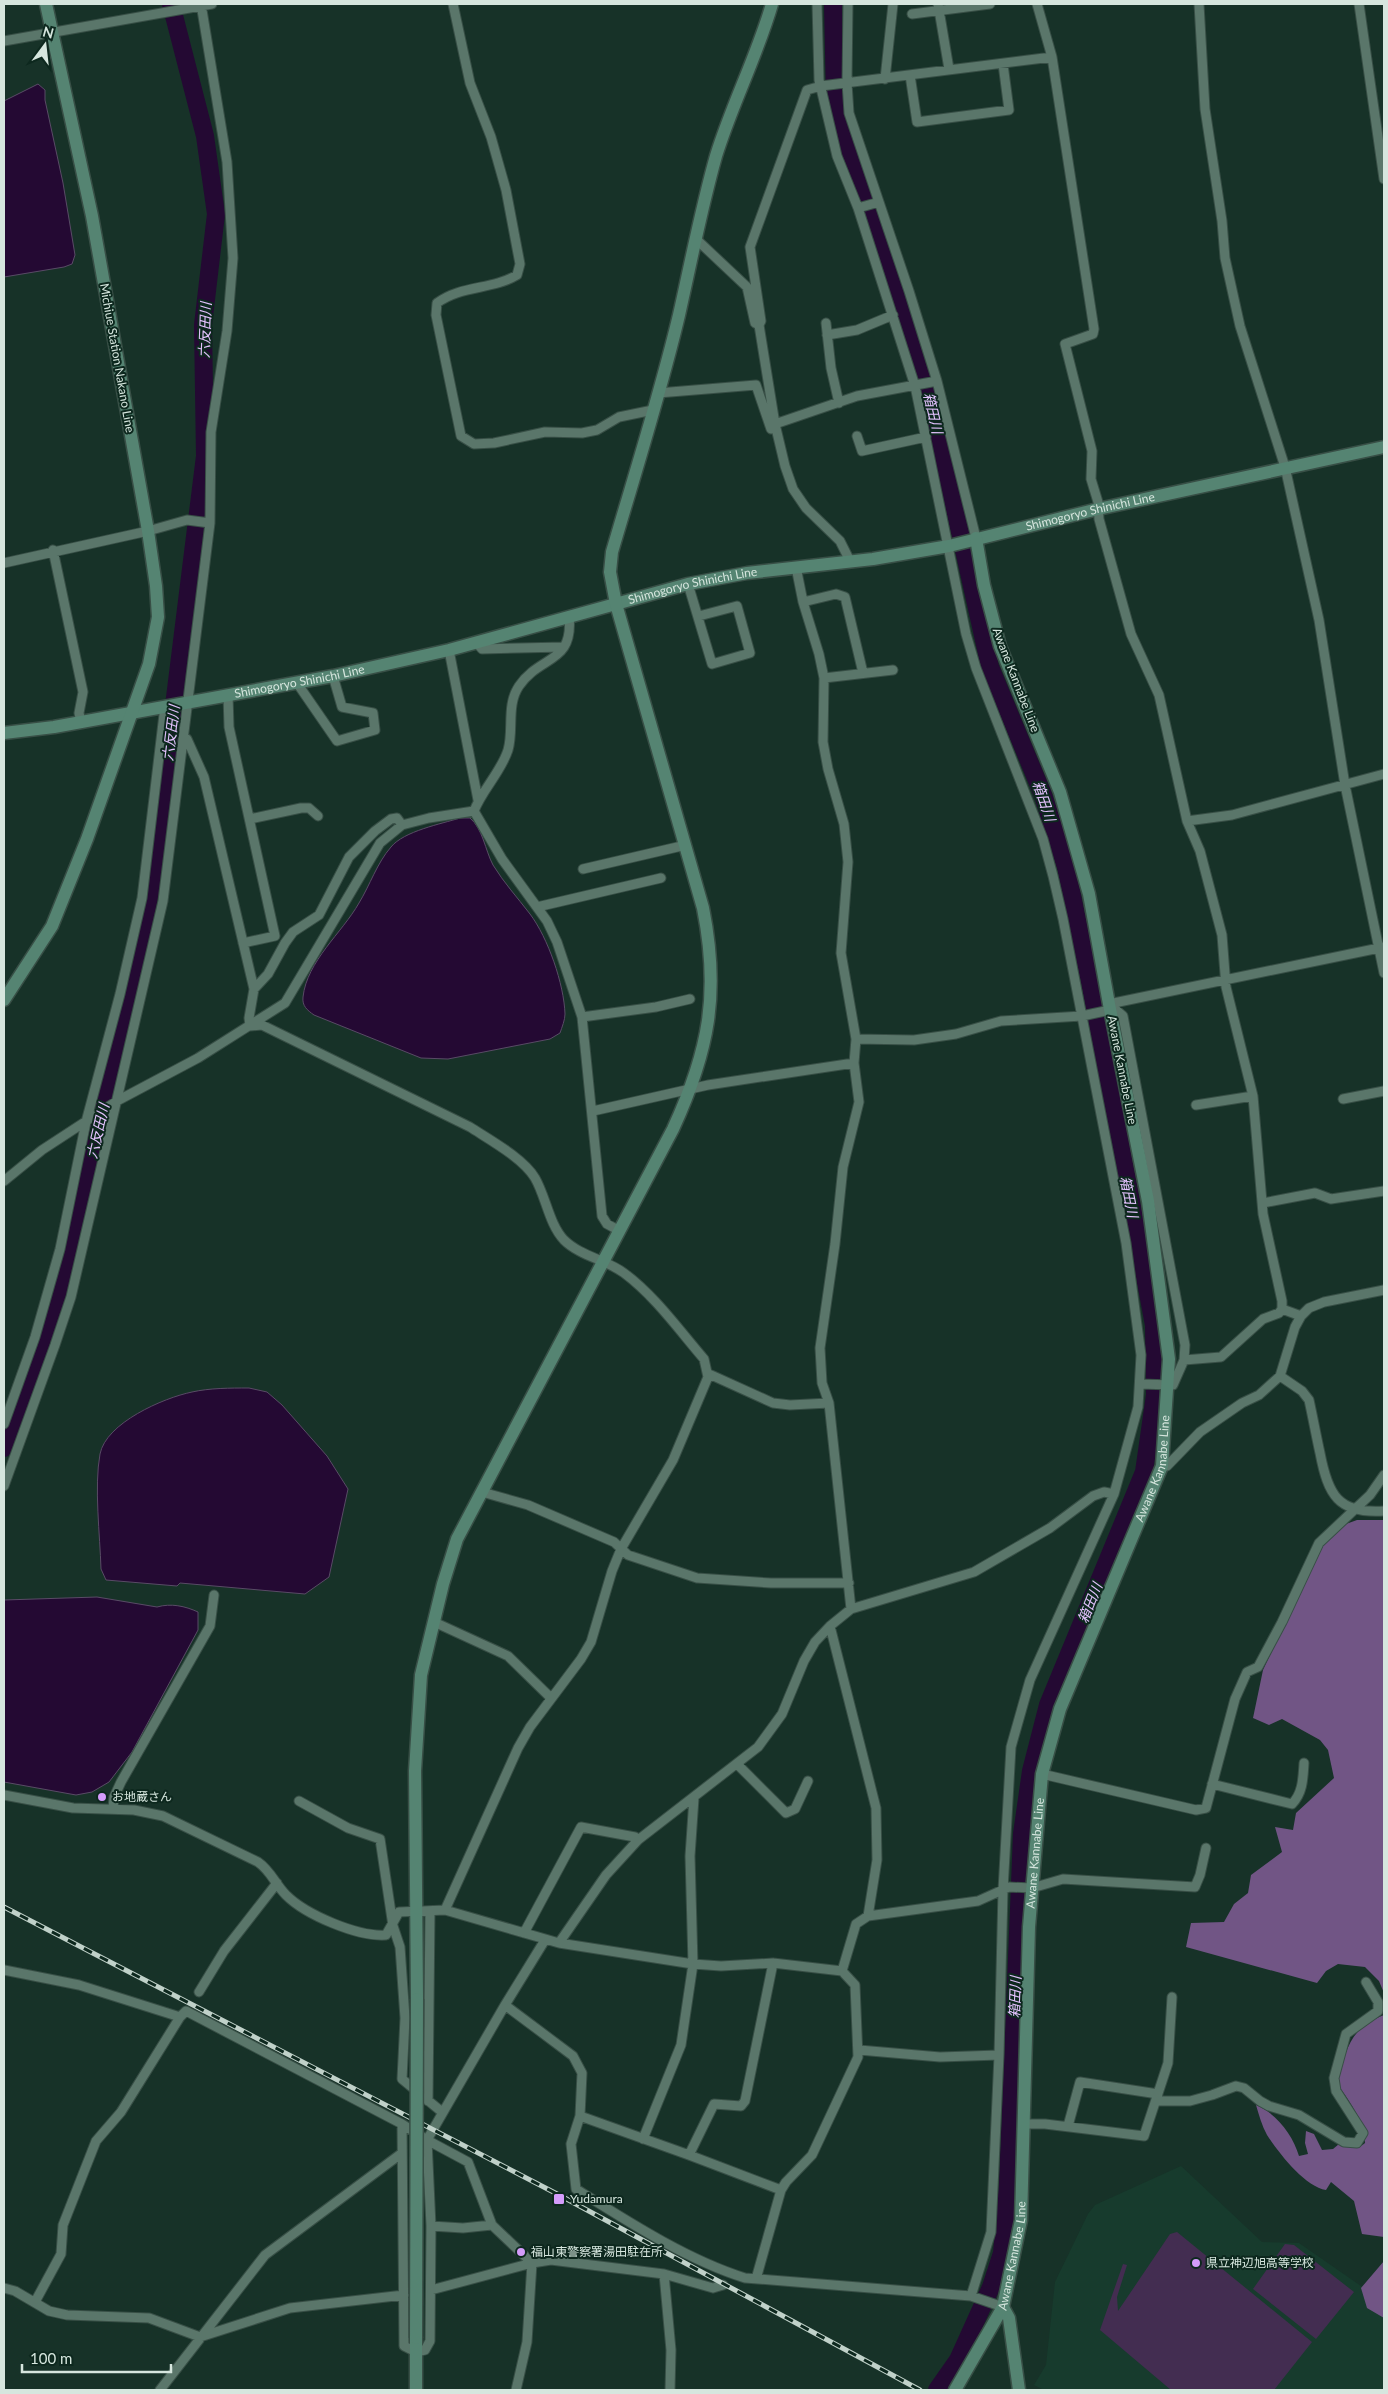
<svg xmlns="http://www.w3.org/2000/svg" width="1388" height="2394" viewBox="0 0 1388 2394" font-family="Lato,'Noto Sans JP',sans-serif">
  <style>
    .built { fill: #173b2d }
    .green { fill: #432d51 }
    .forest { fill: #715585 }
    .water { fill: #240933; stroke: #594b66 }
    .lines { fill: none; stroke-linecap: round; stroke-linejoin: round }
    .river { stroke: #240933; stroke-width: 18 }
    .street-casing { stroke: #384f46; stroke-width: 11 }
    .secondary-casing { stroke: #384f46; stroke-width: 15 }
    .street { stroke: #5a766a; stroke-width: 9 }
    .secondary { stroke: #558472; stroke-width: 12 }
    .rail-casing { stroke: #c0d1c9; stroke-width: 5 }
    .rail { stroke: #0d281e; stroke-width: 3; stroke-dasharray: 9; stroke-linecap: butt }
    .secondary-bridge-casing { stroke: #384f46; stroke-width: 15; stroke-linecap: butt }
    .secondary-bridge { stroke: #558472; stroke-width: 12 }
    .poi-dot { fill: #d49cfb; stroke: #0d281e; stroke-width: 2 }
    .labels { text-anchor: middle; stroke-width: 4; stroke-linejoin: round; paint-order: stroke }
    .street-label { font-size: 12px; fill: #d6e6de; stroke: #0d281e }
    .poi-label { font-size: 12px; fill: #d6e6de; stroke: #0d281e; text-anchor: start }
    .water-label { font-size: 14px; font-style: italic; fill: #e5c3ff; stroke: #0d281e }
  </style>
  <rect width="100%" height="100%" fill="#173228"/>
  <path class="built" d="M1181,2166l81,76 37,1 85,59v88h-340l-10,-5 12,-20 9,-83 33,-68 7,-9z"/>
  <path class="green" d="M1177,2232l135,110 -38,48h-103l-71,-60 23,-66 4,1 -10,32 1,14 52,-77z
    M1285,2244l9,1 60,47 -38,47 -63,-50z"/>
  <path class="forest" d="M1357,1520h26l1,2v471l-5,-12 -14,-14 -27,-3 -12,7 -9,12 -131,-36 5,-24 33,-1 10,-18 14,-11 3,-18 31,-23 -7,-25 18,3 3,-17 38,-35 -6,-28 -8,-10 -38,-21 -13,6 -16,-7 10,-48 59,-125 24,-21z
    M1384,2015v222l-22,-3 -8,-33 -23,-19 -5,8c-21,-3 -48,-38 -59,-55 -5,-9 -8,-20 -11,-30 20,8 37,30 43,51l9,-2 -3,-11 1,-12 8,3 8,16 11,-1 6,-5 21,3 5,-4c0,-21 -17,-44 -29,-61 12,-33 12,-53 48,-67z
    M1384,2261v57l-17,-10 -6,-20z"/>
  <path class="water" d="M38,84l7,6v10l18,83 12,72 -3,9 -8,3 -60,10v-176z
    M460,818h10c13,11 15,32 23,47 11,18 24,32 37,49 18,24 34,70 35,100 0,6 -3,13 -5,19l-10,6 -102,20 -27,-1 -107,-43c-7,-5 -12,-9 -11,-18 4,-36 39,-64 56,-94 11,-18 18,-40 32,-56 13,-16 50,-23 69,-29z
    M249,1388l18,4 15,13 45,51 21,33 -19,88 -24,17 -125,-11 -3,3 -71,-6 -5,-11c-1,-34 -7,-82 -1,-115 6,-31 63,-56 92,-62 18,-4 38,-4 57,-4z
    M97,1597l60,10c14,-4 28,-1 41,5v18l-66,122 -23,30 -17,10 -16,3 -72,-13v-182z"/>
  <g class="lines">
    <path class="river" d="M833,4l2,95 5,27 89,266 61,275 53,128 23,72 24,115 64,343 1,70 -11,77 -96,233 -17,66 -9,63 -14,350 -6,69 -11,34 -33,73 -21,30
      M4,1448l50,-128 67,-284 31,-153 53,-427 -2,-131 13,-111 -11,-78 -34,-132"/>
    <g class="street-casing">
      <path id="street" d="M453,4l17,79 21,54 15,53 14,74 -3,11c-25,15 -56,10 -80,28l-1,12 25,121 13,8 20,-1 51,-11 37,1 15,-3 22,-13 34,-7
        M817,4l2,76 18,76 21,52 57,178 51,248 10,34 67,171 10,37 10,43 63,324 15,112 -3,52 -24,87 -84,186 -19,67 -8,143 -4,165 -8,177 -20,64
        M848,4l-1,79 2,30 60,178 28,90 39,157
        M938,4l11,65
        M1037,4l15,53 42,272 -1,5 -28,10 27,107 -1,28 7,23 1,17 32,115 28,61 28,126 13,30 22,84 4,52 27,109 10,118 19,87v8l-3,4 -16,6 -42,38 -37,3
        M1199,4l6,105 17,112 3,37 15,68 45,141 34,153 26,165 39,188
        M1359,4l25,175
        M912,14l78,-10
        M4,41l208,-37
        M910,75l7,47 92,-12 -6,-46
        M885,79l8,-75
        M858,208l21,-6
        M695,238l52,49 8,36 4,2
        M826,323l5,45 8,35
        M827,335l30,-5 36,-15
        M658,393l98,-8 15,44
        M775,424l82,-28 80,-15
        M857,436l5,15 64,-14
        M53,550l30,142 -4,21 2,9
        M850,561l-10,-20 -34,-33 -13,-19 -8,-23 -10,-42 -16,-99 2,-4 -11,-74 57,-157 14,-4 231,-29
        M4,563l144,-32 39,-11 23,3
        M796,567l7,35 16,52 5,24 -1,64 5,27 16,55 4,38 -7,91 15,86 -2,24 5,39 -16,65 -8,77 -15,104 2,35 7,20 22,206
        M688,584l24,80 38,-11 -13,-47 -38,10
        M803,602l33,-8 9,3 18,76
        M569,616c5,48 -29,39 -50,70 -13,19 -5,44 -11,64 -7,22 -26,40 -34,61l28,48 45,62 10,21 25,75 20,199 5,8 13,7
        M476,642l6,7 82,-2
        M449,650l29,150
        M824,678l69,-8
        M297,683l40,58 38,-11 -2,-17 -31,-6 -9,-31
        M228,695l1,32 46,209 -32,7
        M184,739h3l17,38 50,212 -5,29 1,8
        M250,819l51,-11h8l9,8
        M1187,821l45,-6 152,-41
        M583,869l103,-24
        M537,907l124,-29
        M254,989l14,-15 17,-31 8,-11 26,-17 30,-58 26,-26 16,-12 6,-1 5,7
        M1109,1004l14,12 62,329 -1,15 -11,25 -33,-1
        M1109,1004l275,-57
        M582,1017l74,-10 34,-8
        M250,1026l12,-1 208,102c20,13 53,31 65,51 11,19 14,46 29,62 16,16 43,20 60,33 31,23 55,57 80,86l4,18 -35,83 -52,89 -9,22 -21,71 -10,17 -51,68 -12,21 -73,162
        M856,1039l58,1 42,-6 45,-13 81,-5 28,-6
        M1343,1099l41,-8
        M1196,1105l57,-9
        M593,1111l115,-26 146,-22
        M4,1181l38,-31 75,-49 81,-43 87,-55 95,-160 22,-18 27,-7 45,-7
        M1263,1203l52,-10 16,6 53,-8
        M1282,1309l19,7
        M709,1374l64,29 17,2 39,-2
        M1280,1376l22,15 7,9c4,18 7,35 11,53 8,42 18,61 64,58
        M4,1424l31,-87 25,-88 26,-127 34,-128 22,-96 23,-192
        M1162,1466h5l33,-34 42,-29 17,-8 21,-19 15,-49 6,-11 8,-8 15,-6 60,-12
        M4,1486l51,-141 16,-48 92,-396 47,-378 1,-91 16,-101 6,-73 -6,-96 -26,-158
        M482,1492l46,13 86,37 14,13 69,23 74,5h78
        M434,1622l74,34 43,42
        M830,1626l46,182 1,52 -9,56
        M737,1764l49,49 9,-4 13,-28
        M1042,1774l154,36 10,-2 29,-109 12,-27 11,-5 24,-45 37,-79 51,-48 14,-20
        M1212,1784l80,20c11,-11 11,-26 12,-41
        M4,1795l69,13 61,2 29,6 95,46c13,9 17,22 28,33 20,20 72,42 100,40l13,-23 46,-2 114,33 134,21 28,2 52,-3 69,8 13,14 3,72 -46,98 -26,27 -5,8 -25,89
        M299,1801l49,27 32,11 13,87 7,21 5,71 -3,61 40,33
        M113,1809l1,-12 7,-15 89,-156 4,-31
        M524,1933l57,-106 54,10 3,3
        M559,1943l47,-68 32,-35 120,-93 24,-33 22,-53 11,-19 15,-16 21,-17 123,-37 76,-44 43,-32 11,-4 10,2
        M4,1970l75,15 101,32
        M842,1971l14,-47 12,-8 110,-15 31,-14 23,1 31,-9 132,8 5,-12 6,-27
        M199,1992l25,-41 53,-68
        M505,2005l68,51 9,17 -2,43 -9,28 5,45c51,32 111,71 169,89l226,18 32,11
        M859,2050l81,7 59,-2
        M428,2101l2,-190
        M1156,2101h34l22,-6 24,-9 8,2 16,13 9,5 30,9 45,27 13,1 6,-10 -27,-42 -2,-13 12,-44 32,-23v-9l-12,-20
        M580,2116l109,39 92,35
        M402,2124l2,222 12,6 9,-2 5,-9 1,-115 -4,-86 78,-135 40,-65
        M1024,2124h21l99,12 24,-73 4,-66
        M1068,2126l12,-44 78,12
        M643,2139l38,-94 12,-81 -3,-108 4,-58
        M689,2155l25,-51 27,2 4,-5 28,-138
        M431,2226l32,2 29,-3
        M664,2274l7,76 -1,40
        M4,2288l11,3 34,20 18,4 82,3 51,19 90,-29 114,-13
        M431,2290l101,-27 19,-3 113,14 49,14 10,-3
        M35,2302l26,-48 2,-29 33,-84 25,-29 59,-95 6,-6 216,113 25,16 41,22 24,63 40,38
        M160,2390l105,-135 137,-102
        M516,2390l11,-48 5,-79"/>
    </g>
    <g class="secondary-casing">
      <g id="secondary">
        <path id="s1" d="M4,733l50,-6 279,-51 116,-26 239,-66 59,-11 126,-14 76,-13 149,-37 286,-62"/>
        <path d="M4,1000l48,-74 35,-87 62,-175 9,-47 -2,-31 -8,-55 -56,-315 -46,-212"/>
        <path d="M417,1999l-2,-228 6,-96 22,-91 14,-45 216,-410c36,-78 47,-136 30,-221l-87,-304 -6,-32 2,-20c23,-79 48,-157 67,-237 12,-53 22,-106 37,-159 16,-52 41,-100 56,-152"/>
        <path d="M1003,2307l6,11 10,72"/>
        <path d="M416,2390v-52"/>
        <path id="s2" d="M955,2390l48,-83 18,-87 8,-293 13,-153 18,-65 102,-243 7,-107 -21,-158 -39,-197 -20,-110 -29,-102 -60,-146 -16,-61 -8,-47"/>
      </g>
    </g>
    <use href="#street" class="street"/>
    <use href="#secondary" class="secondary"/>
    <g class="rail-casing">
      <path id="rail" d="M4,1907l557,289 359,194"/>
    </g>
    <use href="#rail" class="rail"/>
    <g class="secondary-bridge-casing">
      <path id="secondary-bridge" d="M416,2338l1,-339"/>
    </g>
    <use href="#secondary-bridge" class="secondary-bridge"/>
  </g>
  <g class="poi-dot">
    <circle cx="102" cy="1797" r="5"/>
    <rect x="553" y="2193" width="12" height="12" rx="2.5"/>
    <circle cx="521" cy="2252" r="5"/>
    <circle cx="1196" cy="2263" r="5"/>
  </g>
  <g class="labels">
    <g class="street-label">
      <text transform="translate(117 358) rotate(80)" y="4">Michiue Station Nakano Line</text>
      <text dy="4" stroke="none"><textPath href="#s1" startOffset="1110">Shimogoryo Shinichi Line</textPath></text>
      <text dy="4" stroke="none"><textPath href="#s1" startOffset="705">Shimogoryo Shinichi Line</textPath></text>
      <text transform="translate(1016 680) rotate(69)" y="4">Awane Kannabe Line</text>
      <text dy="4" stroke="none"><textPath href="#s1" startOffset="300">Shimogoryo Shinichi Line</textPath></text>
      <text transform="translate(1122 1070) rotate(79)" y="4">Awane Kannabe Line</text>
      <text dy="4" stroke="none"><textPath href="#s2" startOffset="958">Awane Kannabe Line</textPath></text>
      <text dy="4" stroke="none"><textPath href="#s2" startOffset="552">Awane Kannabe Line</textPath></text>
      <text dy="4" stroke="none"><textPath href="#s2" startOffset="148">Awane Kannabe Line</textPath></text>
    </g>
    <g class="poi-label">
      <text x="112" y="1801">お地蔵さん</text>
      <text x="570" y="2203">Yudamura</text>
      <text x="531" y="2256">福山東警察署湯田駐在所</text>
      <text x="1206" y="2267">県立神辺旭高等学校</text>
    </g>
    <g class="water-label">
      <text transform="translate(205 330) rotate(-88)" y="5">六反田川</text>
      <text transform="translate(933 413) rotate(77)" y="5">箱田川</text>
      <text transform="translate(171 733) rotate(-83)" y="5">六反田川</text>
      <text transform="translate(1044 801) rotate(71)" y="5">箱田川</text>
      <text transform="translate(98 1131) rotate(-77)" y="5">六反田川</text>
      <text transform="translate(1129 1197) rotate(79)" y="5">箱田川</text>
      <text transform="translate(1090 1603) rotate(-68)" y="5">箱田川</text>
      <text transform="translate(1015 1997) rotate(-88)" y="5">箱田川</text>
    </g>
  </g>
  <rect width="1388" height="2394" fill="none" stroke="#d6e6de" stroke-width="10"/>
  <g transform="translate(45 45) rotate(15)" stroke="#0d281e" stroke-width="4" paint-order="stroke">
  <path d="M0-4L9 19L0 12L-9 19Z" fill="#d6e6de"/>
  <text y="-8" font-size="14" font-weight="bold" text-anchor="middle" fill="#d6e6de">N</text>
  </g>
  <path d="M22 2364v8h149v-8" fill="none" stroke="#d6e6de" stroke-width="2.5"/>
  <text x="30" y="2364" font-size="15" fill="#d6e6de" stroke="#0d281e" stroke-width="4" paint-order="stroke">100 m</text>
</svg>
